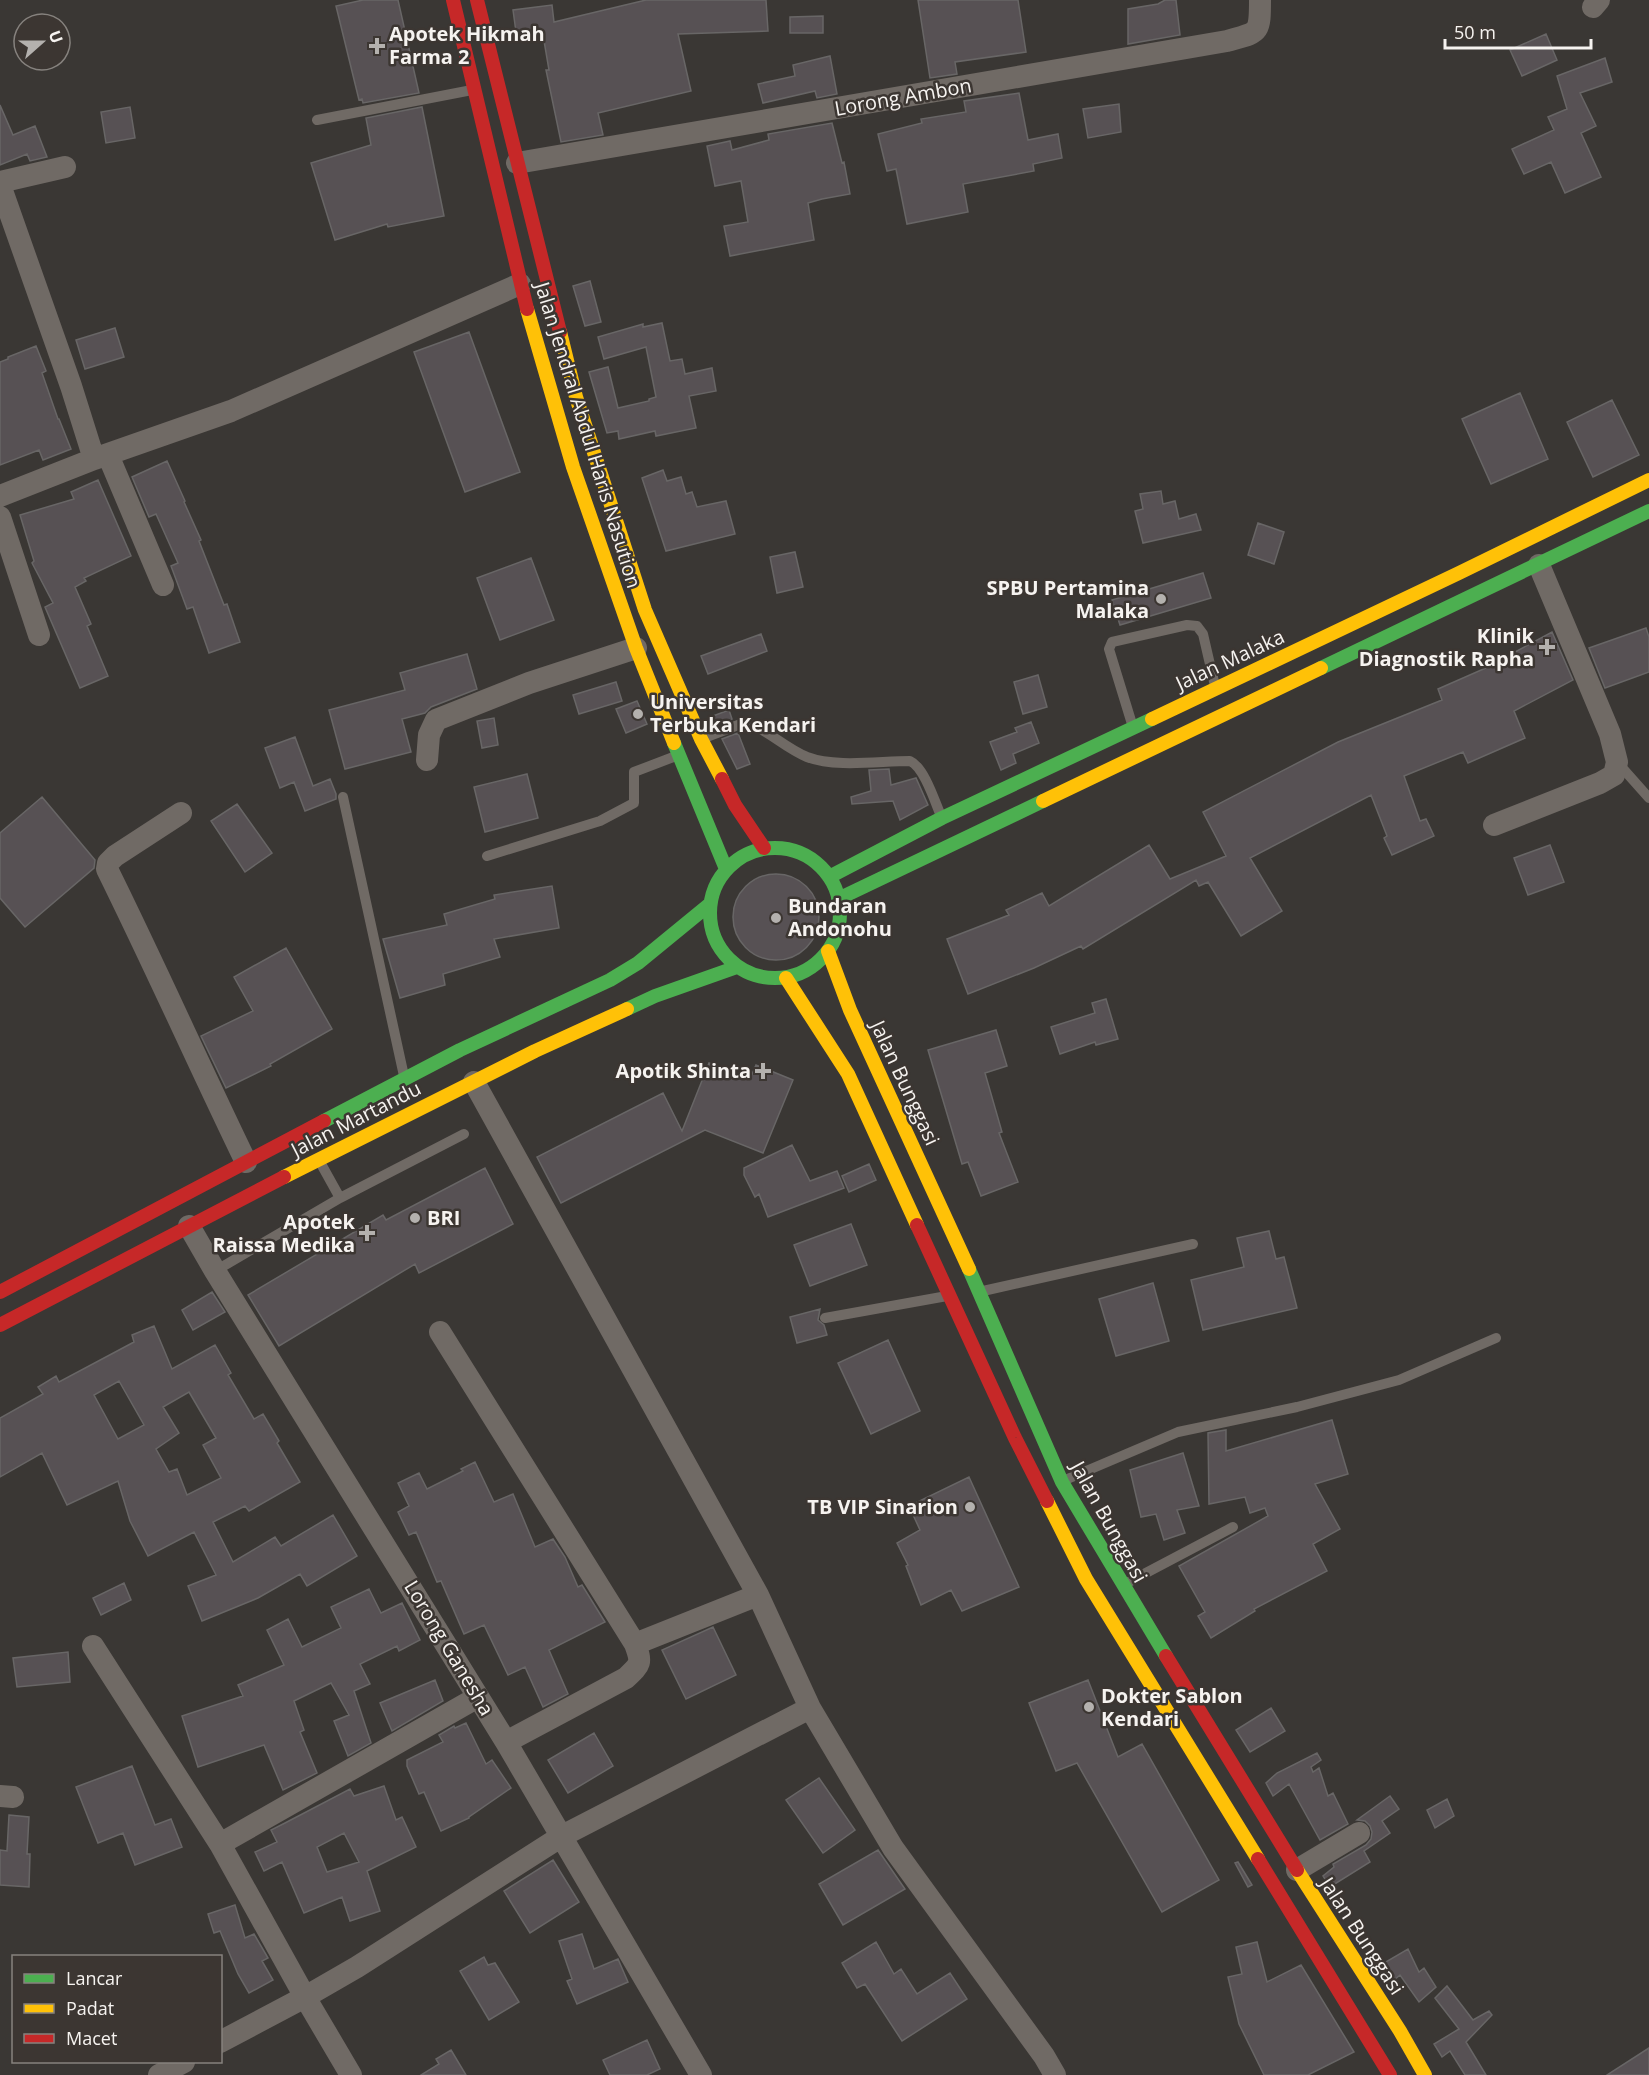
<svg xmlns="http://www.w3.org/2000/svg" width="1649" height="2075" viewBox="0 0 1649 2075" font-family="'Open Sans',sans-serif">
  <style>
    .building { fill: #575154; stroke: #686666; stroke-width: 1.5; fill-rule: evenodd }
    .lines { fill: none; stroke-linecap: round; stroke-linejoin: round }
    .lane { stroke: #706a65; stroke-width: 10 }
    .street { stroke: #706a65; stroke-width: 22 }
    .fast { stroke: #4caf50; stroke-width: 14 }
    .slow { stroke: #ffc107; stroke-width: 14 }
    .jam { stroke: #c62828; stroke-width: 14 }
    .poi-dot { fill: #b4b1ae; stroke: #3c3632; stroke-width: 2 }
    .labels { text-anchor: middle; stroke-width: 5; stroke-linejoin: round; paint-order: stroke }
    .poi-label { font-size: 20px; font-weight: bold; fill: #f6f3f0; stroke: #3c3632; text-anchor: start }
    .street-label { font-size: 20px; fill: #f6f3f0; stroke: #3c3632 }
  </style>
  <rect width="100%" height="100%" fill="#3a3734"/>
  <path class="building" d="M363,0h35l21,93 -56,10 -1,-4 -3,1 -23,-94z
    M646,0h120l2,31 -90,3 13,57 -93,22 5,22 -42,7 -15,-72h3l-7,-41 -26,3 -3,-22 39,-5 2,17z
    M918,0h100l8,52 -71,10 2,12 -27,4z
    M1165,0h11l4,35 -52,9v-35l30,-5z
    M823,16v17h-33v-16z
    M1546,34l11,26 -35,16 -12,-26z
    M830,56l7,38 -20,4 -2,-7 -52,12 -5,-19 37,-8 -2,-11z
    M1605,58l7,24 -32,11 16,33 -15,7 20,44 -36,16 -14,-31 -27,12 -12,-25 42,-19 -6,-13 19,-8 -10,-33z
    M1019,93l9,47 30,-6 4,24 -29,6 1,7 -71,13 5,28 -61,12 -11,-55 -9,2 -9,-37 44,-11 -1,-4 45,-7 -2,-11z
    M1119,104l2,28 -33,6 -5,-29z
    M0,105l13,30 22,-9 12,31 -17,4 -3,-7 -27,11z
    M130,107l5,31 -29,5 -5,-31z
    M422,107l22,109 -56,11 -1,-3 -52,16 -24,-77 60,-18 -5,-27z
    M832,123l10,40 2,-1 6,32 -28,5 -14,4 6,37 -84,16 -6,-30 24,-4 -7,-41 -26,5 -8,-40 23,-5 2,9 37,-10 -1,-6z
    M590,281l11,41 -16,4 -12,-40z
    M662,323l8,38 12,-2 3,15 27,-6 4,23 -27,5 7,32 -40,8 -1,-5 -36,8 -1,-8 -11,2 -18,-61 19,-5 10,41 31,-7v-2l7,-2 -10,-50 -42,12 -6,-22 45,-13v3z
    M115,328l9,29 -39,12 -9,-29z
    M469,332l51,140 -55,20 -51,-140z
    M36,346l10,25 -4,2 16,46h1l12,30 -28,11 -4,-10 -39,15v-103l8,-3v-2z
    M1520,393l28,66 -57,25 -29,-65z
    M1612,400l27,55 -46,22 -26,-55z
    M167,461l18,40 -1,1 17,38 -2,1 25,64 3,-1 13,38 -31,11 -16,-46 -6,2 -16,-43 7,-3 -22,-49 -7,3 -17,-40z
    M663,470l4,11 14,-4 5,17 6,-2 5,15 29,-6 9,33 -69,17 -24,-73z
    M98,480l33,76 -47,22 2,3 -11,6 16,37 -4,2 21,50 -28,12 -35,-81 8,-4 -21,-40 2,-2 -14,-46 54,-16 -3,-7z
    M1161,491l2,13 12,-3 4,18 17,-5 5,16 -58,13 -8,-32 8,-2 -3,-15z
    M1258,523l26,9 -10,32 -26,-9z
    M795,552l8,35 -26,6 -7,-36z
    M531,558l23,62 -54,20 -23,-62z
    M1203,573l8,25 -91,27 -8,-25z
    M1646,628l3,9v35l-44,16 -16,-40z
    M1552,632l21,48 -59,31 11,27 -57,25 -5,-11 -59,24 16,45 6,-2 8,17 -42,19 -8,-17 3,-2 -16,-41 -121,63 32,53 -41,25 -33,-54 -9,4 -3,-6 -113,69 -2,-3 -47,22 -66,26 -21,-55 62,-24 -3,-5 36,-17 7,13 100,-61 21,34 56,-23 -23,-44 135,-70 104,-42 -4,-11 66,-29v-2z
    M761,634l6,17 -59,23 -7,-18z
    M467,654l10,35 -46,18 -6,6 -23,6 9,33 -66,17 -16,-59 76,-20 -5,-17z
    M1038,675l9,32 -24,7 -9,-32z
    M616,682l6,19 -43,13 -6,-19z
    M637,701l10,23 -21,9 -10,-24z
    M729,710l3,9 -16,6 -3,-9z
    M494,718l4,27 -16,3 -5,-27z
    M1031,722l8,21 -26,11 3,9 -15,7 -11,-28 27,-10 -2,-4z
    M738,733l12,31 -13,5 -15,-30z
    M295,737l18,49 17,-7 6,15v5l-31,12 -11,-29 -14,6 -15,-40z
    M889,769l2,16 25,-7 12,27 -28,15 -7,-19 -41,3 -1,-7 20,-6 -2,-21z
    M527,774l11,44 -53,14 -11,-45z
    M42,797l53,63 -1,8 -69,59 -25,-29v-65z
    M237,804l35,49 -27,19 -34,-51z
    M1550,845l14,37 -36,13 -14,-37z
    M733 917a43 43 0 1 1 86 0a43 43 0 1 1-86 0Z
    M552,886l7,42 -65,11 6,18 -57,17 2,11 -45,13 -17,-59 64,-14 -3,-11 51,-15 -1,-4z
    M286,948l46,81 -62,35 1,2 -45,22 -25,-52 52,-25 -19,-34z
    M1106,999l12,40 -22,6 -1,-3 -35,12 -9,-27 44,-14 -3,-10z
    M996,1030l11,36 -22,7 17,59 -3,1 19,49 -37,14 -13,-34 -6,2 -34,-114z
    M709,1063l41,16 6,-14 37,15 -30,73 -58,-23 -144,73 -24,-46 126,-64 19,38z
    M792,1145l18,36 27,-10 7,17 -76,29 -9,-23 -4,3 -11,-22v-7z
    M869,1164l7,16 -27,12 -7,-16z
    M485,1168l28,56 -94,49 -4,-9 -136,82 -31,-51 135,-80 3,5z
    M851,1224l16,41 -57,21 -16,-41z
    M1269,1231l7,28 8,-2 13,51 -94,22 -12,-50 53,-13 -7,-29z
    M1153,1283l16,58 -53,15 -17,-57z
    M212,1292l13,20 -32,18 -11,-20z
    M820,1309l-2,11 6,5 3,10 -30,8 -7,-26z
    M154,1326l18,43 43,-24 16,28 -3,2 26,44 9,-5 16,27 -2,2 23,39 -51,29 -4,-5 -32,16 20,40 42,-25 6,9 52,-31 24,41 -50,30 -7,-12 -42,24 -56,23 -14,-35 28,-11 -22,-43 -46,24 -18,-35 -12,-40 -51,24 -25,-52 -42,24v-59l43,-24 -5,-7 18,-11 3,6 75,-40 -2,-7zM119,1381l25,44 -26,14 -24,-44zM189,1392l27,46 -13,7 18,33 -34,17 -10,-26 -8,3 -13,-23 23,-16 -16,-26z
    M888,1340l32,71 -49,23 -33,-71z
    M1332,1420l16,54 -33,10 25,45 -27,15 14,27 -73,38 1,2 -44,27 -13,-22 7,-4 -26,-46 89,-50 -3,-8 -15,5 -5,-16 -36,7 -1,-71 18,-3v21z
    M1183,1453l16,53 -22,4 8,23 -21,7 -8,-26 -15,3 -11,-47z
    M475,1462l19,40 19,-8 22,53 18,-8 12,18 13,30 4,-2 23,37 -56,28 19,44 -25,13 -18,-40 -17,8 -24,-50 -20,9 -23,-53 -4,1 -21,-50 -7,3 -11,-23 11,-6 -11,-23 21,-10 8,16 36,-18 -2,-2z
    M969,1477l50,110 -57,24 -11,-21 -30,15 -15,-39 2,-1 -11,-22 23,-13 -11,-24z
    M124,1583l7,17 -30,15 -8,-17z
    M369,1589l12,24 21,-10 18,37 -21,11 -2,-5 -37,18 10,20 -16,7 17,52 -23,13 -14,-35 15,-6 -18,-32 -37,18 10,29 -4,2 17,41 -34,17 -19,-45 -66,22 -16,-51 61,-20 -5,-11 46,-20 -17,-35 21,-11 14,28 39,-19 -10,-21z
    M713,1627l23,48 -50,24 -24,-49z
    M68,1652l2,30 -53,5 -4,-29z
    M435,1680l8,21 -51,30 -12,-28z
    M1088,1680l30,77 24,-13 77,136 -57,32 -85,-149 -21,8 -27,-68z
    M1271,1708l14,23 -35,21 -14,-22z
    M466,1723l20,41 6,-4 19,28 -42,29v1l-28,13 -17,-39 -5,2 -12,-28v-6l36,-18 -4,-7 15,-9 1,2z
    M594,1733l19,33 -45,27 -20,-33z
    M1317,1753l4,7 -10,7 2,5 6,-4 9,28 5,-3 15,31 -28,16 -31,-56 -16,12 -7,-13 11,-10z
    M132,1766l23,59 16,-6 11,28 -47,18 -12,-32 -25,10 -22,-56z
    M819,1778l36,52 -32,23 -37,-53z
    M384,1786l12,34 6,-3 14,30 -49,24 13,40 -30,10 -8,-24 -38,16 -22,-51 -18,9 -9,-19 22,-10 -6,-12 14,-7 65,-34 4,7zM344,1833l15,29 -32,10 -10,-25z
    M1390,1796l9,13 -17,12 8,12 -26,18 6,11 -40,25 -7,-11 11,-9 -1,-3 33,-19 5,-6 1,-7 -2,-6 -5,-5 -8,-1z
    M1447,1799l7,17 -19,12 -8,-18z
    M9,1815l20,2 -2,37h3l-1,33 -29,-2v-35l7,1z
    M878,1850l27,39 -62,36 -24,-41z
    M553,1860l26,42 -49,31 -26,-42z
    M1238,1862l14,23 -4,2 -13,-24z
    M235,1905l10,33 9,-4 14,24 -6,3 11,19 -24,13 -11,-19 -18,-43 -6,2 -6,-19z
    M582,1934l12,35 24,-10 10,23 -51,22 -10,-23 5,-2 -13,-38z
    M876,1942l18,32 7,-5 16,25 33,-21 17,26 -65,42 -37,-57 -8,4 -15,-25z
    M1257,1942l10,40 34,-17 53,87 -46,23h-44l-25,-51 -11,-47 14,-3 -6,-27z
    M1408,1949l11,23 5,-4 12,19 -17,15 -19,-27 -7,6 -9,-18z
    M484,1957l4,8 7,-2 24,39 -30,18 -29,-49z
    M1447,1986l26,34 16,-9 3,4 -26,27 20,33h-21l-15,-24 -8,6 -8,-13 25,-15 -24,-31z
    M647,2040l13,29 -13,6h-37l-7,-15z
    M1649,2048v27h-42z
    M451,2050l15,25h-45l18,-11 -3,-5z"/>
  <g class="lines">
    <path class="lane" d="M317,120l155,-30
      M1132,724l-23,-75 3,-7 75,-17 10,1 6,8 12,52
      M704,738l42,-16c22,8 39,26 61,35 29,11 72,4 103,4 14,6 25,41 31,55
      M1617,762l32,36
      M343,797l61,279
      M487,856l113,-35 34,-18v-31l42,-16
      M320,1162l20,36
      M215,1271l125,-73 124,-64
      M983,1291l210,-47
      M825,1318l122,-22
      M1065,1480l113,-48 119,-25 102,-27 97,-42
      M1125,1584l108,-57"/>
    <path class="street" d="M1593,7l6,-7
      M517,163l710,-122c32,-9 33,-6 33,-41
      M0,182l65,-15
      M0,185l71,201 23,73
      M108,455l55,130
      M0,496l94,-37 137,-48 289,-127
      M0,517l39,118
      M427,760l2,-25 7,-15 93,-37 107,-35
      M181,813l-66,43 -7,7 -1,6c48,97 92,196 139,293
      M1494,825l106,-42 14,-8 3,-13 -7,-28 -71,-169
      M474,1082l284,513 52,113 83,140 151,208 11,19
      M189,1226l26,45 291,471 195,333
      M440,1332l195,312c7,19 6,20 -9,34l-120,64
      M635,1644l123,-49
      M93,1646l127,198 85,153 52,-30 205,-131 248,-128
      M0,1796l13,1
      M220,1844l258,-147
      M1297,1870l62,-37
      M220,2042l85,-45 46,78
      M159,2075l25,-13"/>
    <path class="fast" d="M1321,668l328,-157
      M674,743l52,126
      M710 913a65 65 0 1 1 130 0a65 65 0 1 1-130 0Z
      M829,877l113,-59 210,-99
      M838,899l205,-98
      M627,1009l28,-13 82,-29
      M324,1121l136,-71 150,-70 28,-17 72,-59
      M969,1269l93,213 104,174"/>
    <path class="slow" d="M527,309l46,158 63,181 38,95
      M560,332l16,65 69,213 56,129 21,40
      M1152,719l307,-146 190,-93
      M1043,801l278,-133
      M828,951l22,59 119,259
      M786,978l62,96 69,151
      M284,1177l251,-126 92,-42
      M1047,1501l39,78 172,280
      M1297,1870l103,161 25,44"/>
    <path class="jam" d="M453,0l74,309
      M477,0l83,332
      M722,779l13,26 29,43
      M917,1225l98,213 32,63
      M0,1292l324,-171
      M0,1325l284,-148
      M1166,1656l131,214
      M1258,1859l132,216"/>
  </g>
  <g class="poi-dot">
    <path d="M374 37h6v6h6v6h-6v6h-6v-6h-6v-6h6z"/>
    <circle cx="1161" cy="599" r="6"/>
    <path d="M1544 638h6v6h6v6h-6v6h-6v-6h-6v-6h6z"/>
    <circle cx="638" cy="714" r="6"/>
    <circle cx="776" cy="918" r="6"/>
    <path d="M760 1062h6v6h6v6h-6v6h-6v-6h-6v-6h6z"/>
    <circle cx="415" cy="1218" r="6"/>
    <path d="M364 1224h6v6h6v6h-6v6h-6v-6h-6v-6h6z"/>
    <circle cx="970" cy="1507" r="6"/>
    <circle cx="1089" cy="1707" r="6"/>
  </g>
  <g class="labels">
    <g class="poi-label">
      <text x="389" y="41">Apotek Hikmah<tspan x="389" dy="23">Farma 2</tspan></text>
      <text x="1149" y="595" text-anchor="end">SPBU Pertamina<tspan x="1149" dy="23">Malaka</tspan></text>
      <text x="1534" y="643" text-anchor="end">Klinik<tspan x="1534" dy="23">Diagnostik Rapha</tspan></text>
      <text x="650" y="709">Universitas<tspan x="650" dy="23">Terbuka Kendari</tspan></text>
      <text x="788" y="913">Bundaran<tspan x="788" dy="23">Andonohu</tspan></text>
      <text x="751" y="1078" text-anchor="end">Apotik Shinta</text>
      <text x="427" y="1225">BRI</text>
      <text x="355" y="1229" text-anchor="end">Apotek<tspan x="355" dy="23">Raissa Medika</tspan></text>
      <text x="958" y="1514" text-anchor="end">TB VIP Sinarion</text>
      <text x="1101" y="1703">Dokter Sablon<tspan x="1101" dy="23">Kendari</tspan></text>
    </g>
    <g class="street-label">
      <text transform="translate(903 97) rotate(-10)" y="7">Lorong Ambon</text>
      <text transform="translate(588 435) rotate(73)" y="7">Jalan Jendral Abdul Haris Nasution</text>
      <text transform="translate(1230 660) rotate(-25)" y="7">Jalan Malaka</text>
      <text transform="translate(905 1083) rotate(65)" y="7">Jalan Bunggasi</text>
      <text transform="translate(356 1119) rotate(-27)" y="7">Jalan Martandu</text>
      <text transform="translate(1109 1522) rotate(61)" y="7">Jalan Bunggasi</text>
      <text transform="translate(449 1648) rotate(59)" y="7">Lorong Ganesha</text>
      <text transform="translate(1362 1936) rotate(57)" y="7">Jalan Bunggasi</text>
    </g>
  </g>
  <rect x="12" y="1955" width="210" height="108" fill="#3c3632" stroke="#86827e" stroke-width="1.5"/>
  <rect x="24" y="1974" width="30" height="9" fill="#4caf50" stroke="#86827e" stroke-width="1.5"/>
  <text x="66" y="1985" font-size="18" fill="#f6f3f0">Lancar</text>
  <rect x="24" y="2004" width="30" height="9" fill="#ffc107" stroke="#86827e" stroke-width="1.5"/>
  <text x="66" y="2015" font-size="18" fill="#f6f3f0">Padat</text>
  <rect x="24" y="2034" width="30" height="9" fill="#c62828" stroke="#86827e" stroke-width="1.5"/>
  <text x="66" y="2045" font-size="18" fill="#f6f3f0">Macet</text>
  <g transform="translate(42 42) rotate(69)"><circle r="28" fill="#3c3632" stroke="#86827e" stroke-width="1.5"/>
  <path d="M0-4.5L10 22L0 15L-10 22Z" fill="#b4b1ae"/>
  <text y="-9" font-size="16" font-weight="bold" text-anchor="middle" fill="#f6f3f0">U</text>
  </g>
  <path d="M1445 39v9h146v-9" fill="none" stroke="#f6f3f0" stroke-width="3"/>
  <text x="1454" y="39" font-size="18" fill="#f6f3f0" stroke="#3c3632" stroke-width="4.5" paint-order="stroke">50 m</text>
</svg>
